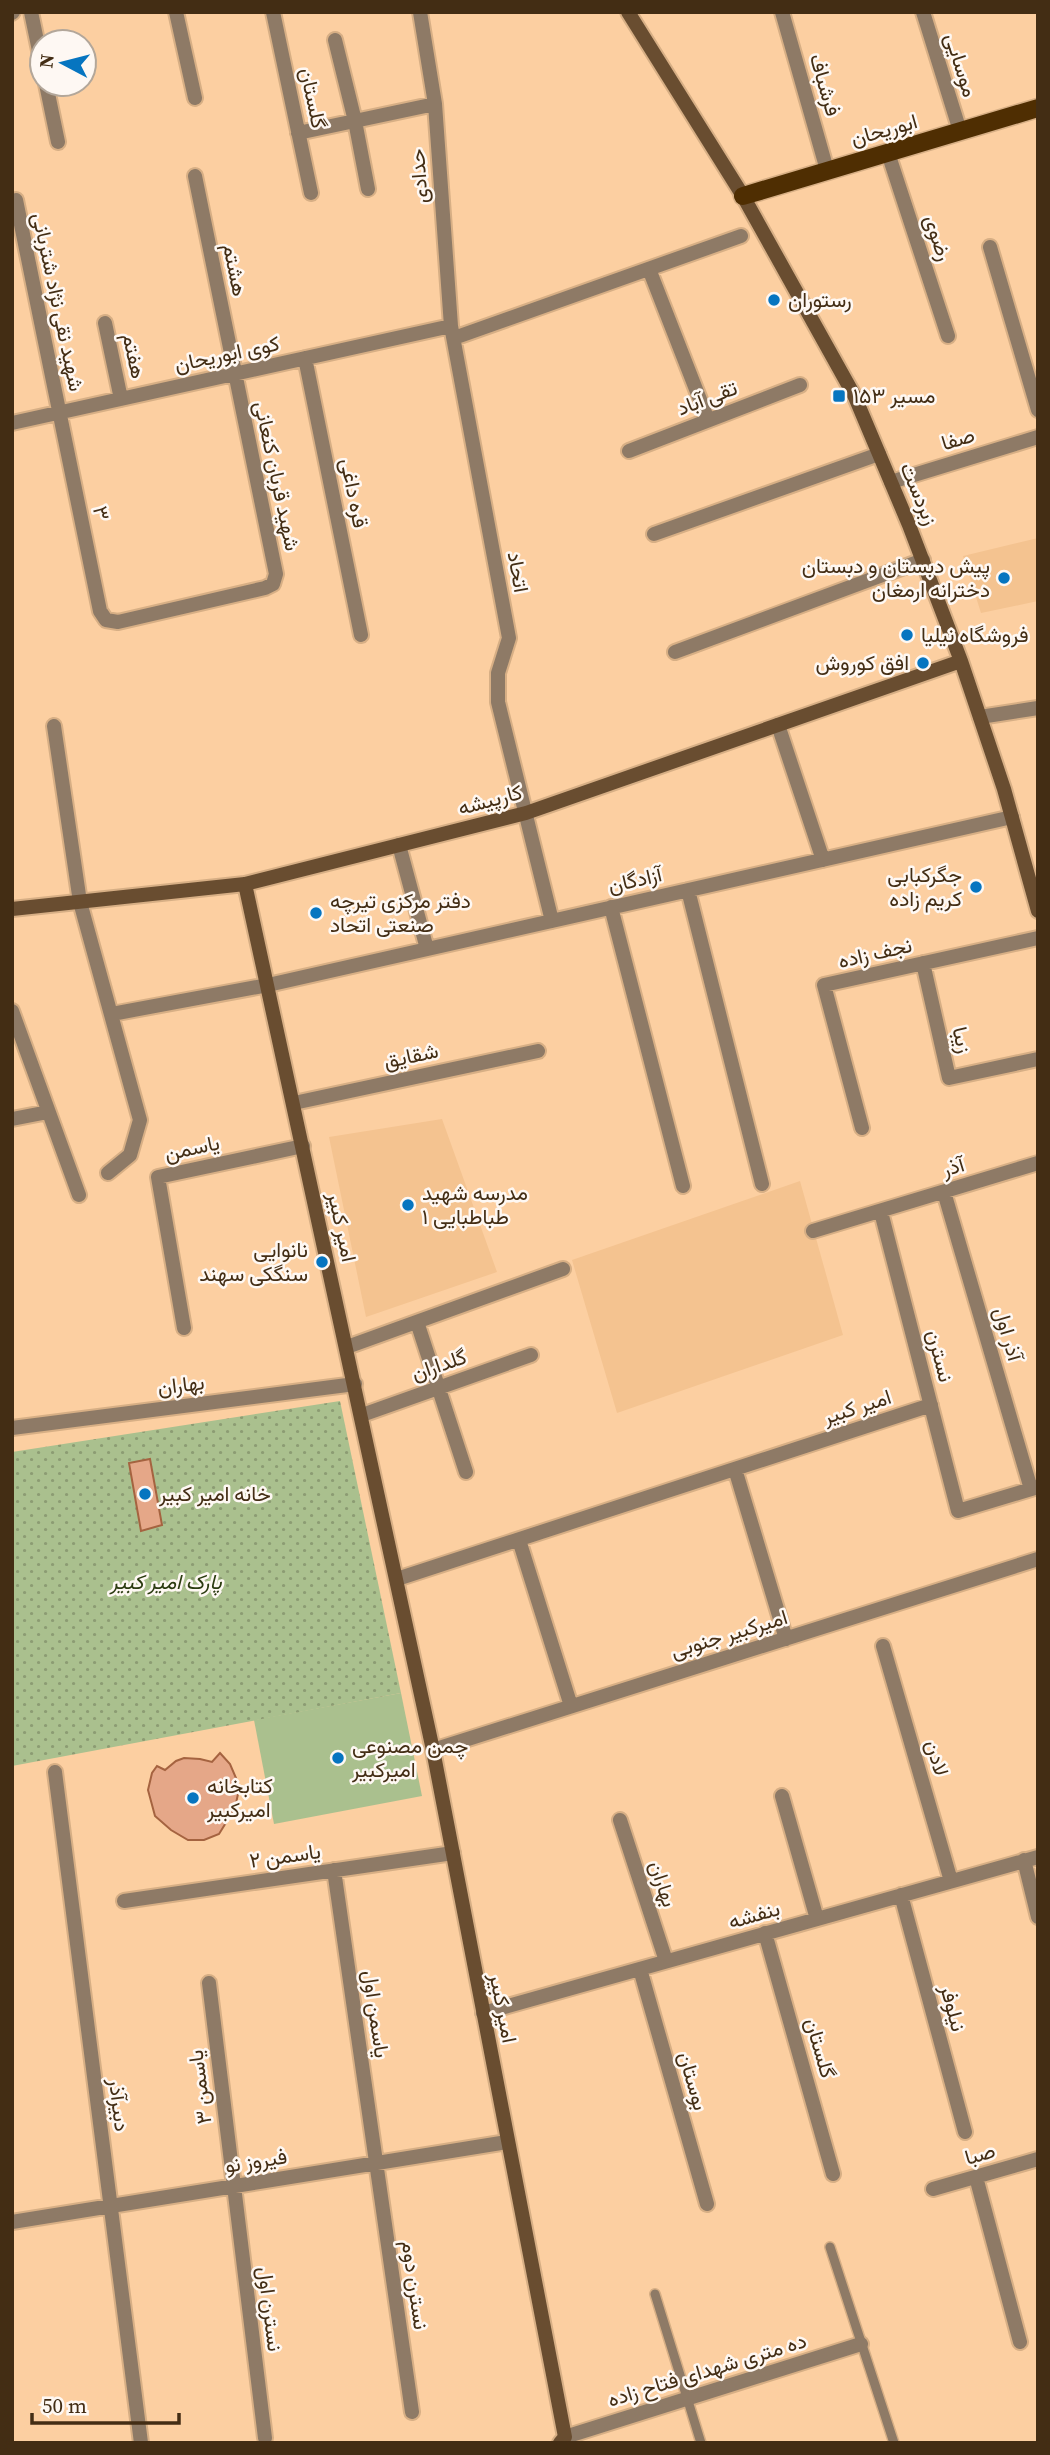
<svg xmlns="http://www.w3.org/2000/svg" width="1050" height="2455" viewBox="0 0 1050 2455" font-family="'Source Serif 4',Vazirmatn,serif">
  <style>
    .built { fill: #f4c390 }
    .green { fill: #aac08e }
    .park { fill: url(#park-dots) }
    .building { fill: #e5a788; stroke: #a56340; stroke-width: 2 }
    .lines { fill: none; stroke-linecap: round; stroke-linejoin: round }
    .service-casing { stroke: #d7af85; stroke-width: 12 }
    .minor-casing { stroke: #d7af85; stroke-width: 18 }
    .tertiary-casing { stroke: #d7af85; stroke-width: 18 }
    .secondary-casing { stroke: #d7af85; stroke-width: 18 }
    .primary-casing { stroke: #d7af85; stroke-width: 21 }
    .service { stroke: #8e7a66; stroke-width: 9 }
    .minor { stroke: #8e7a66; stroke-width: 14 }
    .tertiary { stroke: #8e7a66; stroke-width: 14 }
    .secondary { stroke: #694d30; stroke-width: 14 }
    .primary { stroke: #4f2e02; stroke-width: 18 }
    .poi-dot { fill: #0675c0; stroke: #fef8f3; stroke-width: 2.5 }
    .labels { text-anchor: middle; stroke-width: 5; stroke-linejoin: round; paint-order: stroke }
    .street-label { font-size: 21px; fill: #432d14; stroke: #fef8f3 }
    .poi-label { font-size: 21px; fill: #432d14; stroke: #fef8f3; text-anchor: start }
    .park-label { font-size: 21px; font-style: italic; fill: #2b3b10; stroke: #fef8f3 }
  </style>
  <defs>
    <pattern id="park-dots" width="8" height="8" patternUnits="userSpaceOnUse" patternTransform="scale(1.75)"><rect width="8" height="8" fill="#aac08e"/><path d="M2 2h.1M6 6h.1" fill="none" stroke="#8c9c73" stroke-width="1.8" stroke-linecap="round"/></pattern>
  </defs>
  <rect width="100%" height="100%" fill="#fccfa1"/>
  <path class="built" d="M1038,538v63l-57,12 -18,-57z
    M442,1119l55,153 -131,45 -37,-180z
    M800,1181l43,154 -226,78 -45,-153z"/>
  <path class="green" d="M401,1693l21,103 -148,28 -20,-104z"/>
  <path class="park" d="M340,1401l61,292 -389,73v-314z"/>
  <path class="building" d="M150,1459l12,66 -21,6 -12,-68z
    M220,1753l10,11 6,14 2,16 -3,14 -16,26 -15,6h-16l-17,-10 -16,-14 -7,-26 4,-17 5,-7 8,4 11,-9 8,-3 16,1 12,3z"/>
  <g class="lines">
    <g class="service-casing">
      <path id="service" d="M830,2247l64,196
        M655,2294l46,149"/>
    </g>
    <g class="minor-casing">
      <path id="minor" d="M31,12l11,53
        M176,12l19,86
        M273,12l38,181
        M420,12l15,92 16,222 58,312 -11,35v29l54,219
        M782,12l45,158
        M923,12l37,119
        M12,13l1,-1
        M335,40l20,81 13,68
        M46,84l12,58
        M298,133l137,-29
        M888,153l60,183
        M16,200l84,411 6,9 12,2 147,-34 8,-4 3,-10 -81,-398
        M990,247l48,163
        M649,269l59,151
        M105,323l16,76
        M454,338l287,-102
        M305,358l56,277
        M12,423l439,-97
        M629,451l171,-66
        M654,534l225,-80
        M675,652l248,-92
        M980,717l58,-9
        M778,725l45,135
        M54,726l26,176 60,218 -10,35 -22,18
        M399,845l28,104
        M688,890l74,294
        M611,907l72,279
        M923,963l26,115 89,-19
        M12,1011l67,184
        M112,1014l156,-29 744,-168
        M294,1103l244,-52
        M12,1119l36,-7
        M862,1128l-38,-143 214,-47
        M944,1192l87,297
        M881,1212l77,299 80,-24
        M813,1231l225,-68
        M417,1322l49,150
        M184,1328l-26,-151 145,-31
        M347,1347l216,-78
        M362,1415l169,-60
        M12,1428l343,-44
        M735,1469l51,170
        M519,1540l52,166
        M397,1579l534,-174
        M883,1646l68,235
        M433,1750l605,-191
        M55,1772l86,671
        M782,1796l35,123
        M620,1820l46,141
        M1024,1860l14,57
        M334,1870l78,542
        M901,1895l64,237
        M124,1901l329,-48
        M765,1933l68,241
        M640,1969l67,235
        M209,1983l56,455
        M483,2013l555,-156
        M976,2177l44,165
        M933,2189l105,-30
        M12,2222l495,-80
        M565,2437l296,-93"/>
    </g>
    <g class="tertiary-casing">
      <path id="tertiary" d="M891,482l147,-45"/>
    </g>
    <g class="secondary-casing">
      <path id="secondary" d="M628,12l115,184 112,201 54,128 52,136 43,128 34,122
        M245,884l188,866 132,687 -5,6
        M12,909l233,-25 281,-71 435,-152"/>
    </g>
    <g class="primary-casing">
      <path id="primary" d="M743,196l295,-88"/>
    </g>
    <use href="#service" class="service"/>
    <use href="#minor" class="minor"/>
    <use href="#tertiary" class="tertiary"/>
    <use href="#secondary" class="secondary"/>
    <use href="#primary" class="primary"/>
  </g>
  <g class="poi-dot">
    <circle cx="774" cy="300" r="7"/>
    <rect x="832" y="389" width="14" height="14" rx="3.5"/>
    <circle cx="1004" cy="578" r="7"/>
    <circle cx="907" cy="635" r="7"/>
    <circle cx="923" cy="663" r="7"/>
    <circle cx="976" cy="887" r="7"/>
    <circle cx="316" cy="913" r="7"/>
    <circle cx="408" cy="1205" r="7"/>
    <circle cx="322" cy="1262" r="7"/>
    <circle cx="145" cy="1494" r="7"/>
    <circle cx="338" cy="1758" r="7"/>
    <circle cx="193" cy="1798" r="7"/>
  </g>
  <g class="labels">
    <g class="street-label">
      <text transform="translate(961 65) rotate(73)" y="7">موسایی</text>
      <text transform="translate(825 85) rotate(74)" y="7">فرشباف</text>
      <text transform="translate(313 98) rotate(78)" y="7">گلستان</text>
      <text transform="translate(884 130) rotate(-16)" y="7">ابوریحان</text>
      <text transform="translate(419 176) rotate(-94)" y="7">حدادی</text>
      <text transform="translate(938 238) rotate(72)" y="7">رضوی</text>
      <text transform="translate(235 270) rotate(79)" y="7">هشتم</text>
      <text transform="translate(58 302) rotate(78)" y="7">شهید نقی نژاد شتربانی</text>
      <text transform="translate(227 354) rotate(-12)" y="7">کوی ابوریحان</text>
      <text transform="translate(134 356) rotate(78)" y="7">هفتم</text>
      <text transform="translate(707 398) rotate(-21)" y="7">تقی آباد</text>
      <text transform="translate(958 439) rotate(-17)" y="7">صفا</text>
      <text transform="translate(277 476) rotate(78)" y="7">شهید قربان کنعانی</text>
      <text transform="translate(354 493) rotate(79)" y="7">قره داغی</text>
      <text transform="translate(919 494) rotate(67)" y="7">زبردست</text>
      <text transform="translate(101 513) rotate(78)" y="7">۳</text>
      <text transform="translate(518 572) rotate(80)" y="7">اتحاد</text>
      <text transform="translate(490 800) rotate(-15)" y="7">کارپیشه</text>
      <text transform="translate(635 880) rotate(-13)" y="7">آزادگان</text>
      <text transform="translate(875 953) rotate(-13)" y="7">نجف زاده</text>
      <text transform="translate(962 1040) rotate(77)" y="7">زیبا</text>
      <text transform="translate(411 1056) rotate(-12)" y="7">شقایق</text>
      <text transform="translate(192 1148) rotate(-12)" y="7">یاسمن</text>
      <text transform="translate(953 1167) rotate(-17)" y="7">آذر</text>
      <text transform="translate(342 1227) rotate(78)" y="7">امیر کبیر</text>
      <text transform="translate(1008 1334) rotate(74)" y="7">آذر اول</text>
      <text transform="translate(940 1356) rotate(76)" y="7">نسترن</text>
      <text transform="translate(439 1365) rotate(-19)" y="7">گلداران</text>
      <text transform="translate(181 1385) rotate(-7)" y="7">بهاران</text>
      <text transform="translate(857 1407) rotate(-18)" y="7">امیر کبیر</text>
      <text transform="translate(729 1634) rotate(-17)" y="7">امیرکبیر جنوبی</text>
      <text transform="translate(937 1758) rotate(74)" y="7">لادن</text>
      <text transform="translate(285 1856) rotate(-8)" y="7">یاسمن ۲</text>
      <text transform="translate(663 1884) rotate(72)" y="7">بهاران</text>
      <text transform="translate(754 1915) rotate(-16)" y="7">بنفشه</text>
      <text transform="translate(503 2008) rotate(79)" y="7">امیر کبیر</text>
      <text transform="translate(953 2008) rotate(75)" y="7">نیلوفر</text>
      <text transform="translate(376 2014) rotate(82)" y="7">یاسمن اول</text>
      <text transform="translate(820 2048) rotate(74)" y="7">گلستان</text>
      <text transform="translate(693 2081) rotate(74)" y="7">بوستان</text>
      <text transform="translate(200 2087) rotate(-97)" y="7">یاسمن ۳</text>
      <text transform="translate(119 2105) rotate(83)" y="7">دبیرآذر</text>
      <text transform="translate(980 2154) rotate(-16)" y="7">صبا</text>
      <text transform="translate(256 2161) rotate(-9)" y="7">فیروز نو</text>
      <text transform="translate(415 2285) rotate(82)" y="7">نسترن دوم</text>
      <text transform="translate(270 2309) rotate(83)" y="7">نسترن اول</text>
      <text transform="translate(707 2370) rotate(-17)" y="7">ده متری شهدای فتاح زاده</text>
    </g>
    <g class="poi-label">
      <text x="788" y="307">رستوران</text>
      <text x="853" y="403">مسیر ۱۵۳</text>
      <text x="990" y="573" text-anchor="end">پیش دبستان و دبستان<tspan x="990" dy="24">دخترانه ارمغان</tspan></text>
      <text x="921" y="642">فروشگاه نیلیا</text>
      <text x="909" y="670" text-anchor="end">افق کوروش</text>
      <text x="962" y="882" text-anchor="end">جگرکبابی<tspan x="962" dy="24">کریم زاده</tspan></text>
      <text x="330" y="908">دفتر مرکزی تیرچه<tspan x="330" dy="24">صنعتی اتحاد</tspan></text>
      <text x="422" y="1200">مدرسه شهید<tspan x="422" dy="24">طباطبایی ۱</tspan></text>
      <text x="308" y="1257" text-anchor="end">نانوایی<tspan x="308" dy="24">سنگکی سهند</tspan></text>
      <text x="159" y="1501">خانه امیر کبیر</text>
      <text x="352" y="1753">چمن مصنوعی<tspan x="352" dy="24">امیرکبیر</tspan></text>
      <text x="207" y="1793">کتابخانه<tspan x="207" dy="24">امیرکبیر</tspan></text>
    </g>
    <g class="park-label">
      <text x="166" y="1589">پارک امیر کبیر</text>
    </g>
  </g>
  <rect width="1050" height="2455" fill="none" stroke="#432d14" stroke-width="28"/>
  <g transform="translate(63 63) rotate(277)"><circle r="33" fill="#fef8f3" stroke="#b3a79a" stroke-width="2"/>
  <path d="M0-5L12 26L0 18L-12 26Z" fill="#0675c0"/>
  <text y="-10" font-size="19" font-weight="bold" text-anchor="middle" fill="#432d14">N</text>
  </g>
  <path d="M32 2413v10h147v-10" fill="none" stroke="#432d14" stroke-width="3.5"/>
  <text x="42" y="2413" font-size="21" fill="#432d14" stroke="#fef8f3" stroke-width="5" paint-order="stroke">50 m</text>
</svg>
